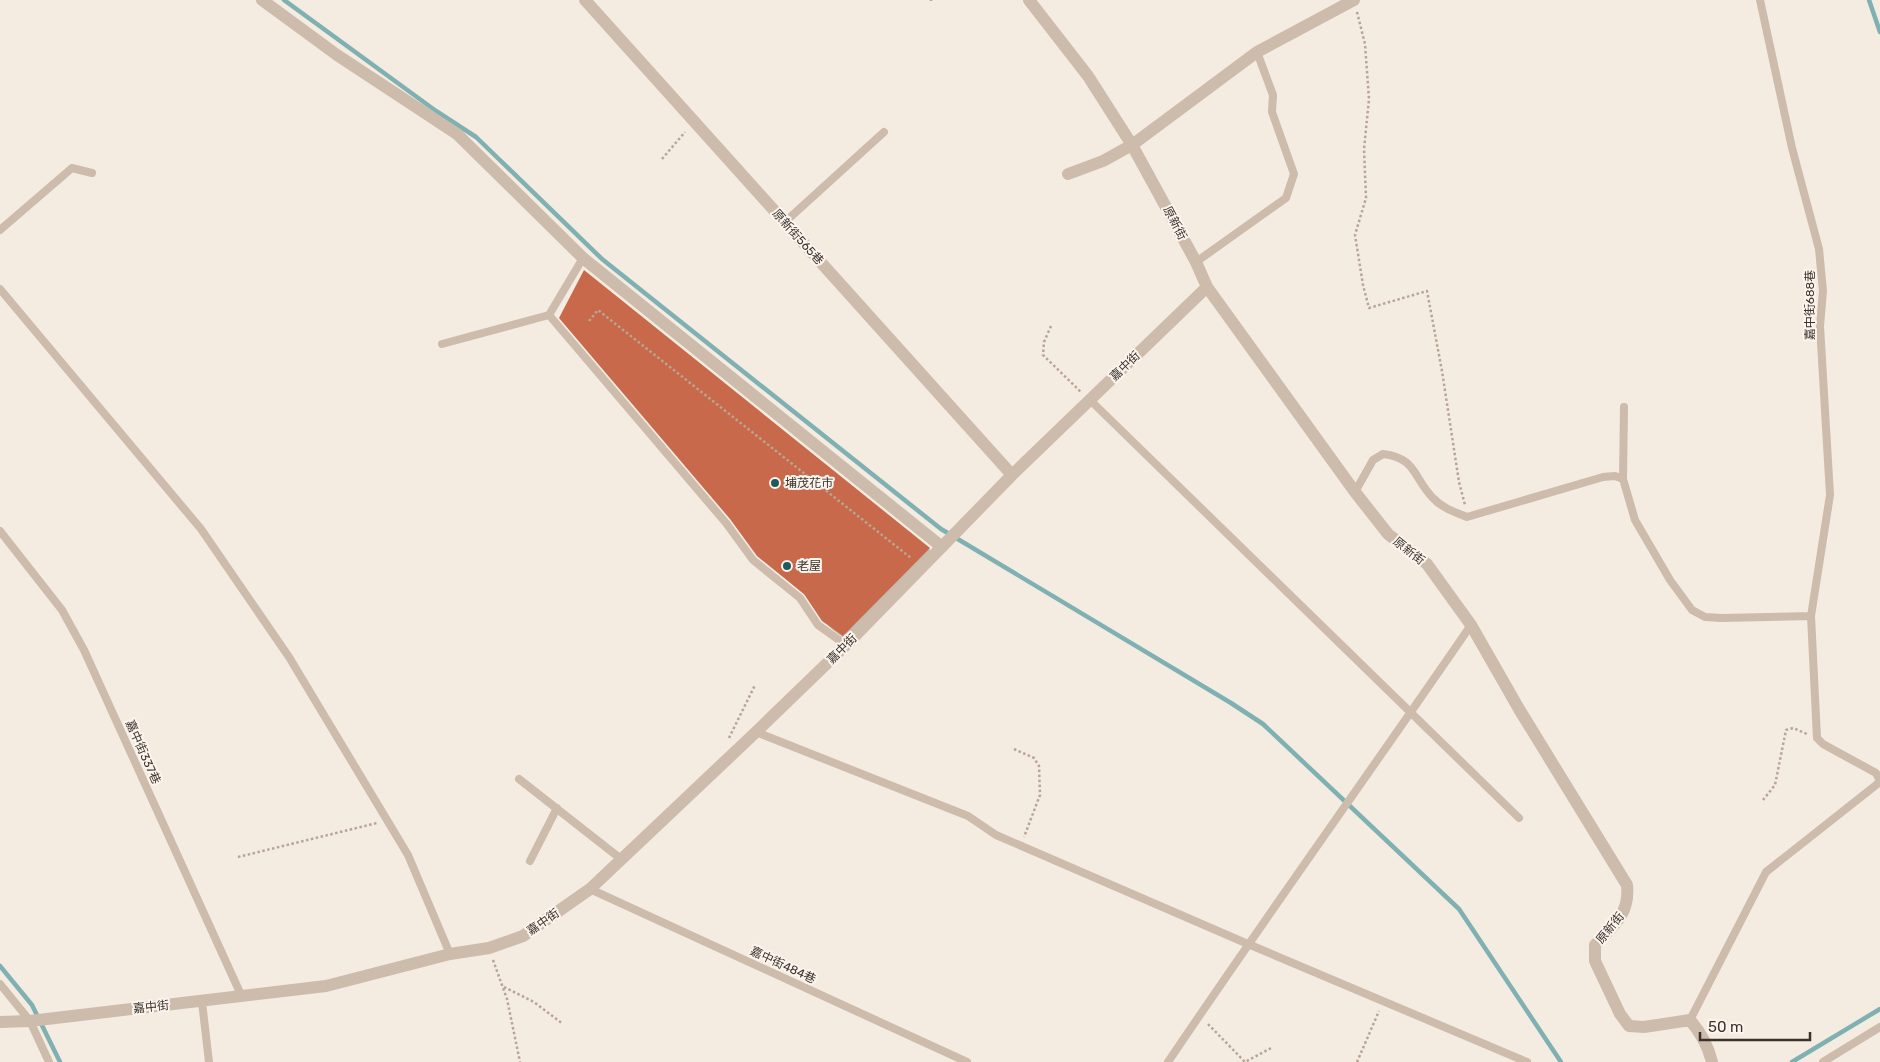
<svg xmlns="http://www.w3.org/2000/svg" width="1880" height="1062" viewBox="0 0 1880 1062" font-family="Rubik,'Noto Sans TC',sans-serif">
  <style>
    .shadow { fill: #0003 }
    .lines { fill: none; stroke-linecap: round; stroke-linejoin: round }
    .stream { stroke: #7fb0b2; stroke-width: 4.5 }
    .building { fill: #c8694b }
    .path { stroke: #b9a596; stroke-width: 2.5; stroke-dasharray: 2.5 2.5; stroke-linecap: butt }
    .lane { stroke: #cdbbac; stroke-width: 8 }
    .street { stroke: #cdbbac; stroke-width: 12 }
    .poi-dot { fill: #1f5a5e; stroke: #fbf5ee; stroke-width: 2 }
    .labels { text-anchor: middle; stroke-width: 4; stroke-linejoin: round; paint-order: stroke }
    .street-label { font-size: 12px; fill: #3b302b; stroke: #fbf5ee }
    .poi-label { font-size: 12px; fill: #3b302b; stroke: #fbf5ee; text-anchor: start }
  </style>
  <rect width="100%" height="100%" fill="#f4ebe1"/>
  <path class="shadow" d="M929,549l9,9 -85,87 -20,-15 -10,-10 -16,-23 -49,-42z"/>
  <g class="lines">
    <path class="stream" d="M284,0l152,111 40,26 126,122 339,270 290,174 32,21 196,185 102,153
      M1869,0l11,32
      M0,966l32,39 28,57
      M1792,1062l88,-53"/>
  </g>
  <path class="building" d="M584,270l346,278 -87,88 -21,-15 -18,-27 -47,-38 -27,-37 -171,-201z"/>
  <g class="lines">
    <path class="path" d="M931,1v-1
      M1357,12l8,32 4,55 -5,50 2,49 -11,37 8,50 6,23 58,-17 15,80 17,111 6,23
      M662,159l23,-27
      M589,321l9,-11 313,248
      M1051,326l-7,16 -1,13 38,37
      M729,738l26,-53
      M1014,749l20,9 5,8 1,29 -16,42
      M1763,800l12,-15 11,-55 7,-2 14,6
      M238,857l139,-34
      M493,960l14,39 13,63
      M504,987l30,15 29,22
      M1208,1024l37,38 28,-15
      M1357,1062l22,-51"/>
    <path class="lane" d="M1760,0l32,148 27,101 4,42 -3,35 10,169 -19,121 6,122 6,6 53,29 4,8
      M785,222l99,-90
      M0,230l72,-62 20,5
      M583,258l-34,57 177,208 27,37 47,38 18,27 28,20
      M1196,262l90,-64 8,-24 -22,-62 1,-17 -16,-43
      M0,289l201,240 88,128 119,198 42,99
      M442,344l107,-29
      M1090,400l429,418
      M1623,479l1,-72
      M1355,492l18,-32 10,-6c34,4 30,24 50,44 9,10 22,14 34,19l136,-40 12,-1 8,3 12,41 35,60 22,30 13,7 16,1 90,-2
      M0,531l62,79 22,40 158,347
      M756,732l212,84 28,19 252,109 279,118
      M519,779l102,80
      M530,861l27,-53
      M590,889l377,173
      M0,984l30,37 19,41
      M202,1002l7,60
      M1690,1020l76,-148 114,-90
      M1168,1062c99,-147 203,-291 303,-437
      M1823,1062l57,-35"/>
    <path class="street" d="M262,0l75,55 120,79 126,124 359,289
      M585,0l427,475
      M1029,0l59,76 44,69 64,117 11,25 148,205 33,42 39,30 44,61 48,84 108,176c3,29 -13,40 -32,60v16l25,53 9,12 15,1 46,-7c11,13 18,25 22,42
      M1068,174l35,-13 29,-16 125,-93 97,-52
      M0,1022l30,-1 296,-35 124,-32 39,-6 34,-12 67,-47 166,-157 90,-87 166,-170 195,-188"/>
  </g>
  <g class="poi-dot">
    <circle cx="775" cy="483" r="5"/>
    <circle cx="787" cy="566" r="5"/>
  </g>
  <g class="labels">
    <g class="street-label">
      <text transform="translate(1175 223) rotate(62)" y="4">原新街</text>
      <text transform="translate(798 237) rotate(48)" y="4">原新街565巷</text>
      <text transform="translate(1810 305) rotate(-90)" y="4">嘉中街688巷</text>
      <text transform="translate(1125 366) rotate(-44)" y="4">嘉中街</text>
      <text transform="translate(1409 551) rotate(38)" y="4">原新街</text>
      <text transform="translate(842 649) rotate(-45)" y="4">嘉中街</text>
      <text transform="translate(143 752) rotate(66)" y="4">嘉中街337巷</text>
      <text transform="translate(543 922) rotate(-35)" y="4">嘉中街</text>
      <text transform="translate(1610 928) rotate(-51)" y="4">原新街</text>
      <text transform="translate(783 965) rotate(25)" y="4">嘉中街484巷</text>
      <text transform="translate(151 1007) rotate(-6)" y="4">嘉中街</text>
    </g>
    <g class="poi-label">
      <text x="785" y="487">埔茂花市</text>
      <text x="797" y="570">老屋</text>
    </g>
  </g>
  <path d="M1700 1032v8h110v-8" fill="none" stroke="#3b302b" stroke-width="2.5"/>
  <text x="1708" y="1032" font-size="15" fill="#3b302b" stroke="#fbf5ee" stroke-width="4" paint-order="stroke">50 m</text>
</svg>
